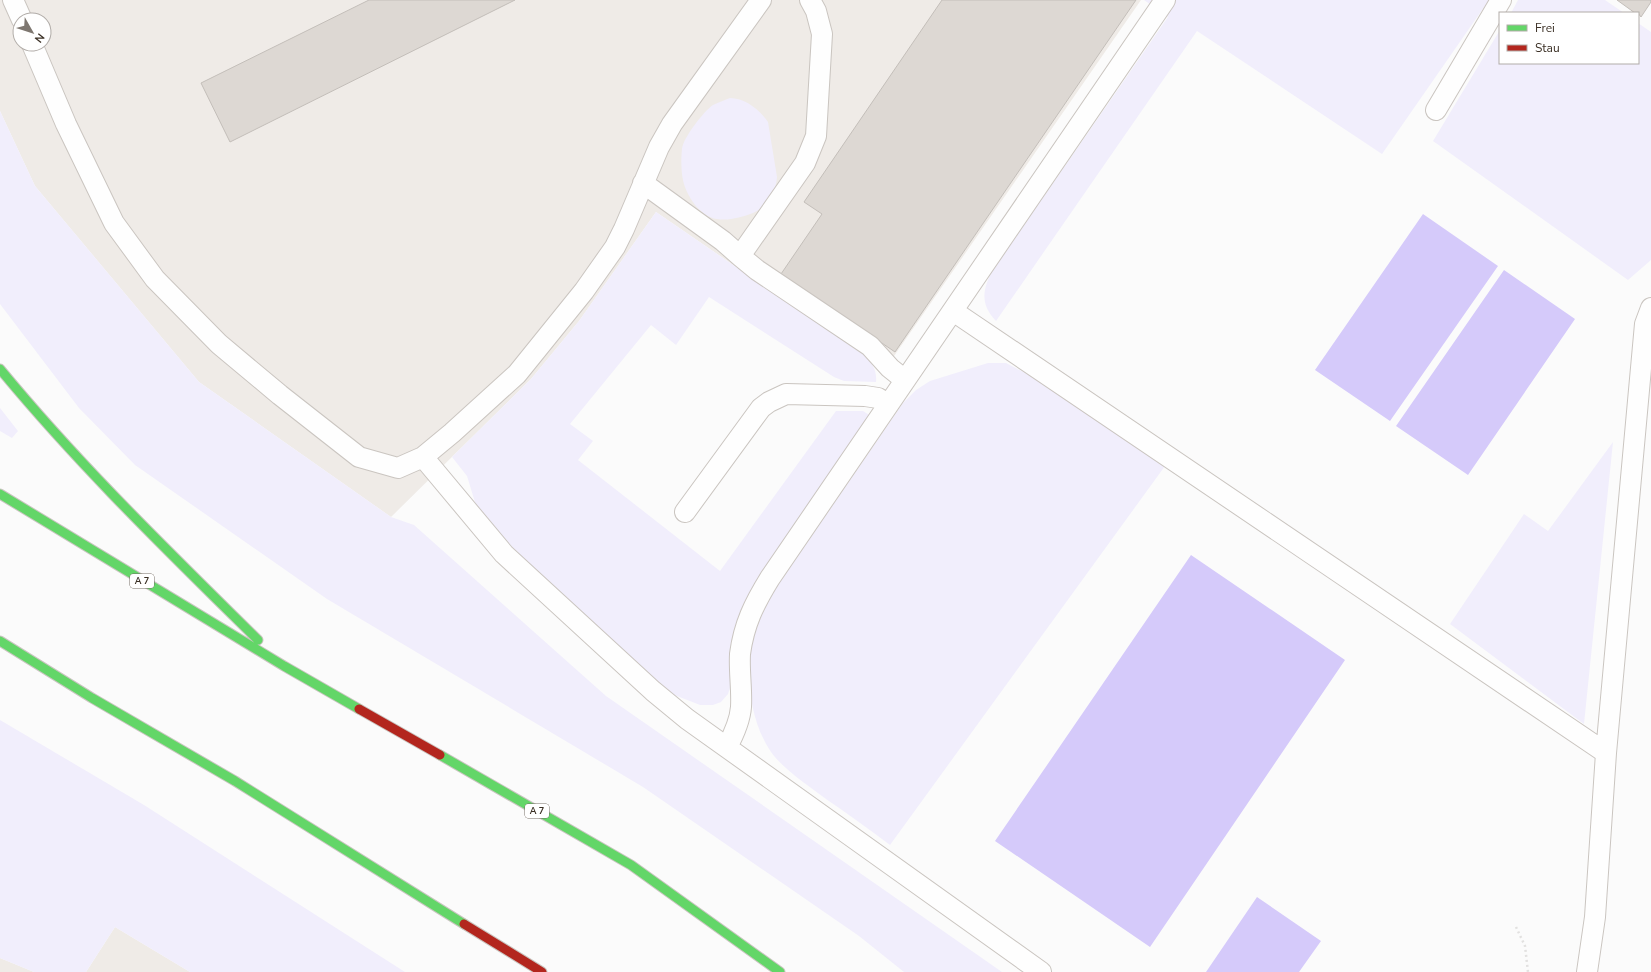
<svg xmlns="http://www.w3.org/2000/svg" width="1651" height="972" viewBox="0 0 1651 972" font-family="'Nunito Sans',sans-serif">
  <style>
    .built { fill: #efebe7; fill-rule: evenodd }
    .green { fill: #f1eefc }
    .water { fill: #d5cafa }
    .building { fill: #ddd8d3; stroke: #c3beb9 }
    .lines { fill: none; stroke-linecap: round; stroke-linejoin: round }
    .lane-casing { stroke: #cac5c0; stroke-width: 22 }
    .fast-casing { stroke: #cac5c0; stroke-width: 11 }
    .jam-casing { stroke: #cac5c0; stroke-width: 11 }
    .path { stroke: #e2e1e0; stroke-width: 2.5; stroke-dasharray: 2 3; stroke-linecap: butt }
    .lane { stroke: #fefefe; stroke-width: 20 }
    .fast { stroke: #63d668; stroke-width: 9 }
    .jam { stroke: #b3261e; stroke-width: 9 }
    .labels { text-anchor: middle; stroke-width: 3; stroke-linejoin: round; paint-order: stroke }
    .shield { fill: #fff; stroke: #766e66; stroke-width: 1 }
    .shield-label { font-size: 9px; font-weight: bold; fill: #3b3025 }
  </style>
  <rect width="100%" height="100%" fill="#fbfbfb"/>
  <path class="built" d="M0,0h1141l-256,369 -229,-157 -77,109 -48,58 -140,138 -192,-135 -164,-196 -35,-75zM20,20h24v24h-24z
    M115,927l75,45h-104z
    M0,958l34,14h-34z"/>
  <path class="green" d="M1144,0h345l-107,154 -185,-123 -201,290c-15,-16 -14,-29 -5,-48l177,-256z
    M1518,0h87l19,13h-113z
    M1638,23l13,9v228l-23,20 -195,-139 67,-111v33h138z
    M730,98c15,0 30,12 38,24l9,55c-1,15 -10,30 -24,36 -11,4 -24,8 -36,6 -17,-2 -31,-24 -34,-39 -2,-9 -2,-22 -1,-31 1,-11 22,-38 31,-44 6,-3 12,-5 17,-7z
    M0,111l35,75 164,196 192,135 23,8 192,171 396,276h-98l-45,-36 -216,-149 -316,-188 -192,-134 -56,-57 -79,-104z
    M656,212l211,145c6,8 10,14 9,25l-32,-1 -10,-4 -125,-80 -33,48 -25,-20 -81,99 23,17 -15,19 142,111 116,-160h27l8,5 -99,144 -44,134 -7,8 -8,3h-13l-28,-11 -18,-12 -87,-79 -89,-91 -11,-36 -15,-19 79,-78 48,-58z
    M988,363h18l23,12 136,91 -275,379c-21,-16 -42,-31 -64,-46 -17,-13 -43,-30 -55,-47 -20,-29 -27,-77 -19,-111 5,-19 14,-36 24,-53l127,-185 13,-13 14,-9z
    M0,408l18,23 -6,7 -12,-7z
    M1613,442l-29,282 -134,-100 74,-110 24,17z
    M0,720l144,85 261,167h-215l-75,-45 -29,45h-52l-34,-14z"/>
  <path class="water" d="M1423,214l75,52 -108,155 -75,-51z
    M1504,270l71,49 -107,156 -72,-49z
    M1191,555l154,105 -195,287 -155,-106z
    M1257,897l64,44 -22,31h-93z"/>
  <path class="building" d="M369,0h146l-285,142 -29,-59z
    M942,0h194l-241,352 -114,-78 41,-60 -18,-12z
    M1617,0h34v2l-10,15 -3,-4h-3z"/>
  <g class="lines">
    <g class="lane-casing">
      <path id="lane" d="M13,0l9,20
        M810,0l6,11 6,23 -6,102 -11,27 -65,93 17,14 113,76 20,22 15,12
        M32,44l34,80 48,99 41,56 64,65 61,51 79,62 39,11 25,-11 29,-24 65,-59 67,-83 31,-44 9,-18 35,-82 13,-23 89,-124
        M1436,110l65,-110
        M643,183l80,58 17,15
        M953,311l653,442
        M423,457l81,97 149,137 34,28 354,253
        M685,512l76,-104 8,-6 17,-8 79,2 13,2 10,6
        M727,747c7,-13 13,-26 14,-40 1,-18 -2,-35 -1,-53 4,-30 14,-50 30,-76l395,-578
        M1587,972l8,-55 11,-164 39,-429 6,-16"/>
    </g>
    <g class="fast-casing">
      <path id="fast" d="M0,369c80,97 169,183 258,271
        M0,494l284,172 75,43
        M0,641l92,57 143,83 229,143
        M440,755l191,110 149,107"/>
    </g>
    <g class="jam-casing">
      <path id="jam" d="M359,709l81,46
        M464,924l78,48"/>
    </g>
    <path class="path" d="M1516,927l9,19 3,26"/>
    <use href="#lane" class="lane"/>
    <use href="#fast" class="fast"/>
    <use href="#jam" class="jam"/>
  </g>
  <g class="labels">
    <g class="shield">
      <rect x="130" y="574" width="24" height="14" rx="3"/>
      <rect x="525" y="804" width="24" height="14" rx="3"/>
    </g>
    <g class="shield-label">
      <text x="142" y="584">A 7</text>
      <text x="537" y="814">A 7</text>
    </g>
  </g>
  <rect x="1499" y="12" width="140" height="52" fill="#ffffff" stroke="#b1aca8"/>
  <rect x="1507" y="25" width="20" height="6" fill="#63d668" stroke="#b1aca8"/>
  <text x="1535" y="32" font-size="12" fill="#3b3025">Frei</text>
  <rect x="1507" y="45" width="20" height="6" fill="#b3261e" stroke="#b1aca8"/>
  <text x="1535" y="52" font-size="12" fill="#3b3025">Stau</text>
  <g transform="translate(32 32) rotate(129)"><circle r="19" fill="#ffffff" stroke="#b1aca8"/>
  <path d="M0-3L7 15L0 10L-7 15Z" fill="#7e7770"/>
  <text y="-6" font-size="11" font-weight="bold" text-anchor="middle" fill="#3b3025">N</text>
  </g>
</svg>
